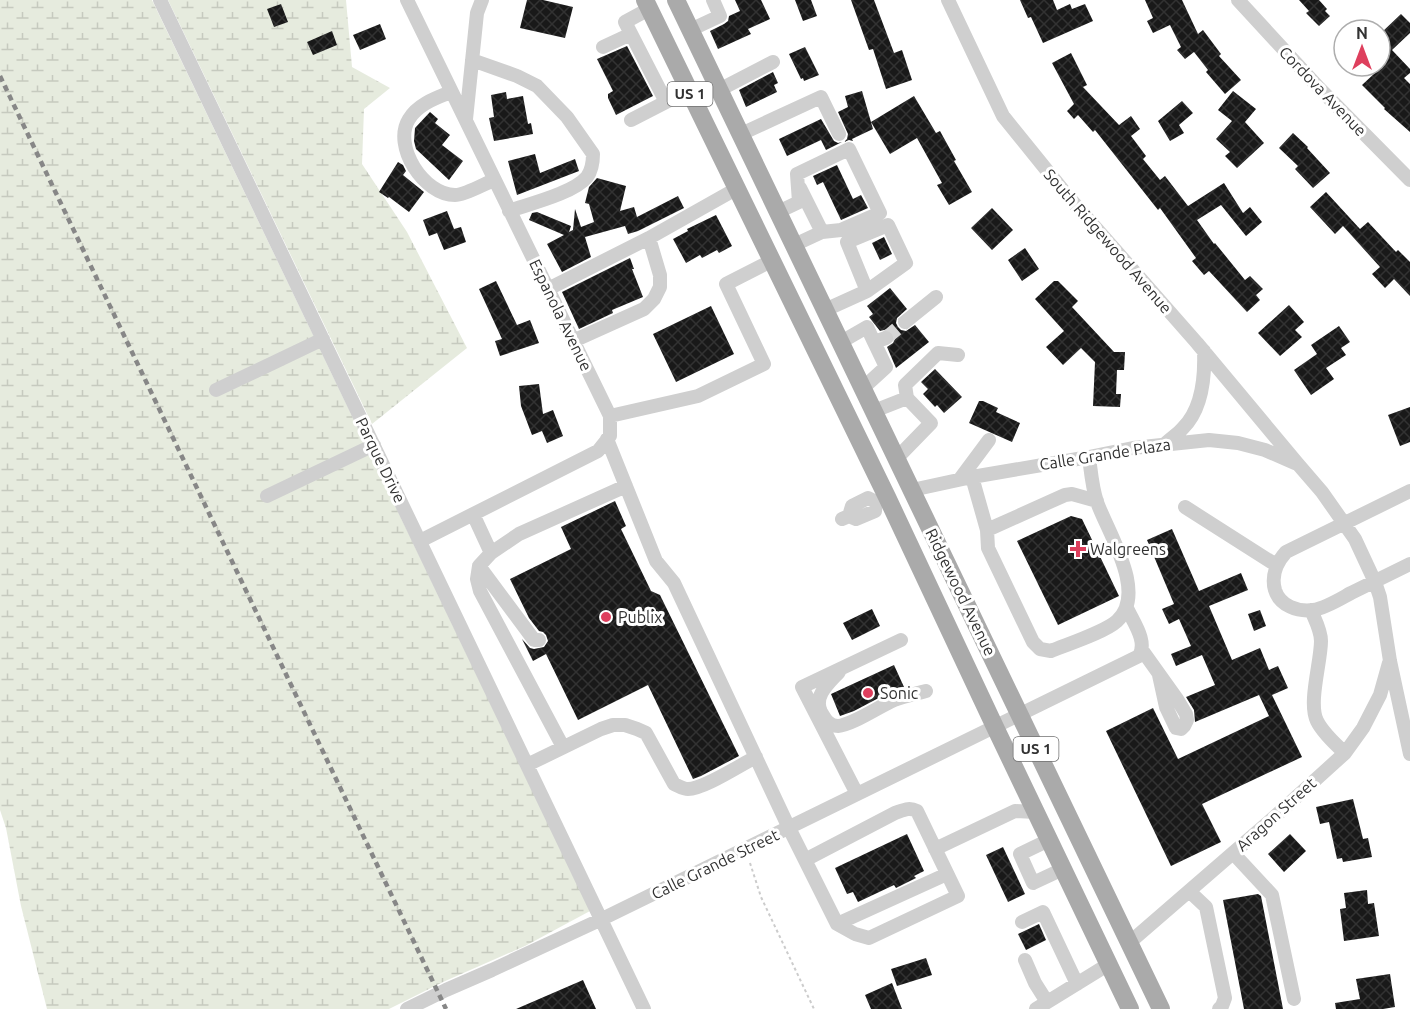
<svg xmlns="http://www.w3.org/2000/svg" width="1410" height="1009" viewBox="0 0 1410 1009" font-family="Ubuntu,sans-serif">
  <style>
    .wetland { fill: url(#wetland-marsh) }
    .building { fill: url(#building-cross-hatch) }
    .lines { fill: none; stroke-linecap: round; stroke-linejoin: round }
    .minor-tunnel { stroke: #d6d6d6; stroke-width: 14; stroke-dasharray: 14 7; stroke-linecap: butt }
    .path { stroke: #ccc; stroke-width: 2; stroke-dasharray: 3 3; stroke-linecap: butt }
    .minor { stroke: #cfcfcf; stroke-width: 14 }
    .major { stroke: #aaa; stroke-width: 18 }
    .rail { stroke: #878787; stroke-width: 4.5; stroke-dasharray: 6 4.5; stroke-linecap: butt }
    .poi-dot { fill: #de3f5d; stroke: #fff; stroke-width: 2 }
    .labels { text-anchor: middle; stroke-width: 6; stroke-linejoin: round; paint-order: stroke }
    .shield { fill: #fff; stroke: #707070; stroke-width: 1.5 }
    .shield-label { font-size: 15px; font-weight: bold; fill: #323232 }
    .street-label { font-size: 16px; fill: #323232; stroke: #fff }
    .poi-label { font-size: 16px; fill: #323232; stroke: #fff; text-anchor: start }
  </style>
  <defs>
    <pattern id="wetland-marsh" width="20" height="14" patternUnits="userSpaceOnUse" patternTransform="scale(1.5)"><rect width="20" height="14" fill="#e6ebde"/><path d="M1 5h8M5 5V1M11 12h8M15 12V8" fill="none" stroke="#c6cabf"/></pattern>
    <pattern id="building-cross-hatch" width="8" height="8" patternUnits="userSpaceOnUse" patternTransform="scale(1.5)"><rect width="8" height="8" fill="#191919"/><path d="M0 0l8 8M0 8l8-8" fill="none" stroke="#323232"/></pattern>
  </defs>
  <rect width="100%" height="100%" fill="#fff"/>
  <path class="wetland" d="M0,0h152l438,911 -65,35 -82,36 -54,27h-342l-26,-103 -15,-78 -6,-18z
    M168,0h178l6,67 38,21 -26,21 -2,55 45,68 60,116 -95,76z"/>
  <path class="building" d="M527,0h16l30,7 -8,31 -45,-10z
    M735,0h26l9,19 -22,10 3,5 -33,15 -8,-18 14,-7 4,-3 1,-5 11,-5z
    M795,0h16l6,16 -14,5z
    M851,0h23l20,53 8,-3 10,30 -26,9 -13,-40 -4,1z
    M1020,0h33l4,10 13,-6 2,5 13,-5 8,17 -50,22 -12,-26 -3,1z
    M1145,0h37l16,34 5,-4 18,24 -2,2 22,24 -16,14 -19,-22 2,-2 -14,-18 -9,7 -8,-9 4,-3 -11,-22 -17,8 -6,-12 6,-3z
    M1299,0h20l8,9 -2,2 5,5 -11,10 -13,-13 3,-2z
    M281,4l7,18 -14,5 -7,-18z
    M1401,14l9,9v10l-18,17 18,19v4l-6,5 6,6v48l-26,-23 1,-1 -23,-23 14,-13 -6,-6h10v-29l2,2 3,-3 -4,-3z
    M380,24l6,15 -26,11 -7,-15z
    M332,31l5,14 -24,10 -6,-13z
    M627,46l26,50 -37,19 -8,-17v-4l5,-3 -16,-32z
    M805,47l14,28 -15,6 -1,-3 -2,1 -12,-25z
    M1071,53l16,32 -4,2 36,38 12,-9 9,13 -9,7 15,20 -3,3 17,21 5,-4 23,30 36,-23 19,30 7,-6 12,15 -16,14 -25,-31 -24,15 17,24 1,-1 30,37 5,-4 13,13 -7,6 4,5 -13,12 -38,-41 -5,4 -12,-14 4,-3 -36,-50 -2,2 -63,-80 -2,2 -15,-17 -4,4 -7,-8 7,-7 -22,-41z
    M773,72l5,11 -4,2 3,7 -31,15 -7,-17z
    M862,91l11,38 -21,10 1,2 -4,-1 -5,2 3,-3 1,-5 -10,-22 10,-5 -3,-11z
    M1233,91l23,18 -11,13 19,21 -27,25 -12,-12 5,-4 -14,-13 16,-18 -14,-11z
    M506,92l1,7 16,-3 5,28 3,-1 2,11 -39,7 -5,-23 5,-1 -3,-22z
    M914,96l22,37 4,-2 16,29 -2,1 18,31 -23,13 -12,-20 5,-2 -25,-45 -27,16 -19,-32z
    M1182,101l11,12 -14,12 5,8 -14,8 -12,-20z
    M430,112l8,7 -3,4 15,12 -8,10 21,16 -14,19 -33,-31 -2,-8 1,-13z
    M821,119l13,22 4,2 4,-1 -16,8 -5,-10 -34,16 -8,-17z
    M1293,133l15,14 -1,1 23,25 -17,15 -18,-19 3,-3 -19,-18z
    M535,154l5,19 35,-14 4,12 -62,24 -9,-34z
    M398,162l5,3 3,6 -3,4 21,17 -15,20 -20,-15 -1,1 -9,-6z
    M837,165l16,34 8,-4 7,13 -27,12 -18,-38 -6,3 -4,-9z
    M597,178l29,8 -6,25 14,-4 3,10 41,-21 6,12 -46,23 -10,3 -3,-8 -40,11 6,20 -29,15 -15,-28 17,-9 -35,-15 3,-7 5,-1 34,14 -2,6 4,-2 2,-21 6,18 13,-5 -5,-18 -4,-1 4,-16z
    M1326,192l34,37 8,-7 28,30 2,-2 12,12v34l-16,-17 -9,9 -13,-14 8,-7 -37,-41 -8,8 -25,-27z
    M992,208l21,22 -21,20 -21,-22z
    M447,211l7,18 7,-2 5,15 -22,8 -7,-17 -8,3 -6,-16z
    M716,215l16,31 -13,7 -2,-3 -15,8 -2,-3 -14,8 -13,-24 15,-8 -1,-2z
    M884,237l8,17 -12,6 -8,-17z
    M1025,248l14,21 -17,12 -14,-21z
    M630,258l4,11h-2l11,28 -31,13 1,3 -34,16 -17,-37z
    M496,281l21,44 13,-5 9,23 -39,13 -5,-15 7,-2 -23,-50z
    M1054,281h4l20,20 -6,6 42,45h11l-1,18h-7l-1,24h5l-1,13 -27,-1 2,-44 -14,-14 -18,17 -17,-18 18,-16 -29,-32z
    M890,288l17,21 -10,9 -1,5 2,4 3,3 5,1 9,-6 14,17 -33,26 -9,-21 6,-4 2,-4 -1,-4 -6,-6 -8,2 -11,-14 4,-3 -6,-8z
    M1289,305l15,17 -9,8 7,7 -22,19 -22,-23z
    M711,306l23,48 -58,28 -23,-48z
    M1339,326l11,16 -9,6 5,7 -20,13 8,11 -23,16 -17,-25 23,-16 -6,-9z
    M935,369l27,28 -18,16 -7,-8 -2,2 -12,-13 5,-5 -7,-7z
    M539,384l4,30 10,-4 10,26 -16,7 -5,-12 -10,4 -11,-29 -2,-20z
    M979,401h4l15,7 -2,4 24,11 -8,19 -43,-19z
    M1410,407v35l-10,4 -12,-31z
    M615,501l11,25 -5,3 30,62 9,4 79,161 -38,20 -8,3 -45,-94 -70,35 -32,-66 -13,7 -11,-22 8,9 4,1 10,-2 4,-6 -2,-6 -3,-3 -4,-1 -10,-13 -19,-39 61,-30 -10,-22z
    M1071,516l11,3 37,77 -61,29 -41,-84z
    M1172,529l27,62 42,-18 7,17 -39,16 23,54 28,-12 9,22 9,-4 10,22 -16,7 30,62 -100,47 19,38 -50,24 -65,-135 47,-23 25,51 91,-43 -10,-21 -64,27 -1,-12 -8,-13 29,-12 -13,-30 -26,11 -5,-12 20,-8 -12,-27 -10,5 -7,-15 12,-5 -27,-64z
    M872,609l8,17 -28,14 -9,-17z
    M1260,610l6,16 -12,5 -6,-17z
    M894,665l10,22 -14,5 -36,19 -14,5 -9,-22z
    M1353,799l10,40 5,-1 4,19 -29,5 -1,-4 -5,1 -8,-37 -9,2 -4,-17z
    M907,834l17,37 -10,5 2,2 -20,10 -2,-3 -36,17 -5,-10 -6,2 -12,-26z
    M1290,834l16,17 -22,21 -16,-18z
    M1003,847l22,47 -17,8 -22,-47z
    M1367,890l1,14 6,-1 5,33 -35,5 -4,-32 6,-1 -2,-15z
    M1258,894l3,2 22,113h-39l-21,-109z
    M1039,924l7,16 -20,10 -8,-16z
    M926,958l6,17 -35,11 -6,-17z
    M1390,974l5,33 -12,2h-47l-1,-6 25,-4 -4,-20z
    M583,980l13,29h-80z
    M892,983l10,26h-31l-6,-14z"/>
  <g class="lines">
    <path class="minor-tunnel" d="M886,338l19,-16"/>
    <path class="path" d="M750,863l11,34 53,112"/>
    <path class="minor" d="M160,0l484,1009
      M407,0l203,416v20l-12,15 -178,90
      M948,0l55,116 63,78 131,149 100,120 25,29 33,47 20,43 5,15 10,64 20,93
      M1238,0l81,88 91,92
      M649,9l-24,13 41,80 23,-11
      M690,30l30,-14 -7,-16
      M603,47l28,-13
      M472,60l45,16 20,10 30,31 26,37c0,9 -1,16 -6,23 -13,16 -58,27 -78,34
      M719,90l54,-28
      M451,92c-15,6 -33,12 -42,27 -17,27 15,76 46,76 10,0 29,-11 39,-15
      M466,119l11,-106 5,-13
      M631,120l35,-18
      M741,134l80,-37 18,37
      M800,188l22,44
      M778,212l21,-10 -2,-28 52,-25 31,64 -39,17 -19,2 -28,13
      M548,289l101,-51 87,-49
      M825,310l42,-19 -20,-49 41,-17 18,38 -39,28
      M905,322l31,-25
      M573,341l71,-32 10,-10 6,-12v-12l-11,-37
      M841,342l26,-15 7,15 12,-4
      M863,388l23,-21 -12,-25
      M216,390l107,-51
      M907,398l-2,-13 33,-32 20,2
      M874,411l33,-13 24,25 -34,35
      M610,416l88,-20 66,-32 -38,-80 45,-23
      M607,439l49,122 18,22 115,245 48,96 18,10 14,4 89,-42 -41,-85c-8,-4 -13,-1 -22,2l-90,47
      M1165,444c6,-6 13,-10 18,-16 19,-19 22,-52 21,-77
      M972,477l15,53 1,18 45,94 7,7 11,2c17,-7 54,-19 66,-30 31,-28 -9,-88 -20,-119 -5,-15 -6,-30 -8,-45
      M960,479l29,-39
      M912,490l60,-13 117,-20 44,-9 76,-8 29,3 27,7 30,13
      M1410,491l-124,61c-9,10 -15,24 -11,38 5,16 23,22 38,20 13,-2 27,-11 38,-17 20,-10 39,-19 59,-29
      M267,496l107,-51
      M1185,507l91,58
      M473,514l18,39
      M849,516l3,-10 16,-8 8,4
      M842,519l7,-3 7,3 19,-8 1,-9
      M987,530l78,-35 7,-1 25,7
      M479,566l55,74h5
      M1311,610c4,10 10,20 10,31 0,21 -13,62 -4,80 6,12 18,23 28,32
      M1142,650l35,49 9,15 1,6 -3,6 -3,3 -5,-1 -10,-21 -7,-32
      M839,672c-10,11 -26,24 -18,40 4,7 8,14 17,14 14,-1 42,-20 56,-26 10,-4 21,-6 32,-9
      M563,747l-83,-156 -3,-12 2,-13 12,-13 28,-19 107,-48
      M527,765l74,-36 12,-4h12l12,4 9,4 28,51c5,2 9,5 14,5 16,0 52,-24 68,-32
      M857,794l-55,-107 99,-47
      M1049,840l-29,14 13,29 30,-14
      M935,849l80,-38 20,1
      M1233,853l39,42 22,104
      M1189,891l17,16 19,91 -3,8 -3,3
      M1022,922l21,-10 34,72
      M837,924l110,-50
      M1129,943l142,-123 74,-67 18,-25 17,-33 9,-32
      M1025,960l10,23 12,19
      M407,1009l39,-19 46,-20 110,-51 537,-263c9,-15 -6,-34 -12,-48
      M1036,1009l73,-45"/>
    <path class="major" d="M645,0l242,497 108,230 135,282
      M676,0l485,1009"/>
    <path class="rail" d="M0,76l446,933"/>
  </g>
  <g class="poi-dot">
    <path d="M1075 540h6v6h6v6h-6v6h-6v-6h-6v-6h6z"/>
    <circle cx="606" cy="617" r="6"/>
    <circle cx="868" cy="693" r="6"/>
  </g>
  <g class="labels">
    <g class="shield">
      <rect x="667.5" y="82" width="45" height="24" rx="4.5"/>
      <rect x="1013.5" y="737" width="45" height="24" rx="4.5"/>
    </g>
    <g class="shield-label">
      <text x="690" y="99">US 1</text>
      <text x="1036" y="754">US 1</text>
    </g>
    <g class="street-label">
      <text transform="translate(1323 91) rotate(46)" y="6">Cordova Avenue</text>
      <text transform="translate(1108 241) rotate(49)" y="6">South Ridgewood Avenue</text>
      <text transform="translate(561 315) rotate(64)" y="6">Espanola Avenue</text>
      <text transform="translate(1105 454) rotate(-9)" y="6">Calle Grande Plaza</text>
      <text transform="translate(381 460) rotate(64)" y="6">Parque Drive</text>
      <text transform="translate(961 592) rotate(64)" y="6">Ridgewood Avenue</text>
      <text transform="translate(1276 814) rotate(-42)" y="6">Aragon Street</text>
      <text transform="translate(715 864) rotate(-26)" y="6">Calle Grande Street</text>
    </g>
    <g class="poi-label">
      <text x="1090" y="555">Walgreens</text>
      <text x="618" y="623">Publix</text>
      <text x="880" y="699">Sonic</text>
    </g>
  </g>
  <g transform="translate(1362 48)"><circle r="28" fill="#ffffff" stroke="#adadad" stroke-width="1.5"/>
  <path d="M0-4.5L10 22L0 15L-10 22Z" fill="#de3f5d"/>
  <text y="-9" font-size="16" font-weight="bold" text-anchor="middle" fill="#323232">N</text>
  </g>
</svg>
